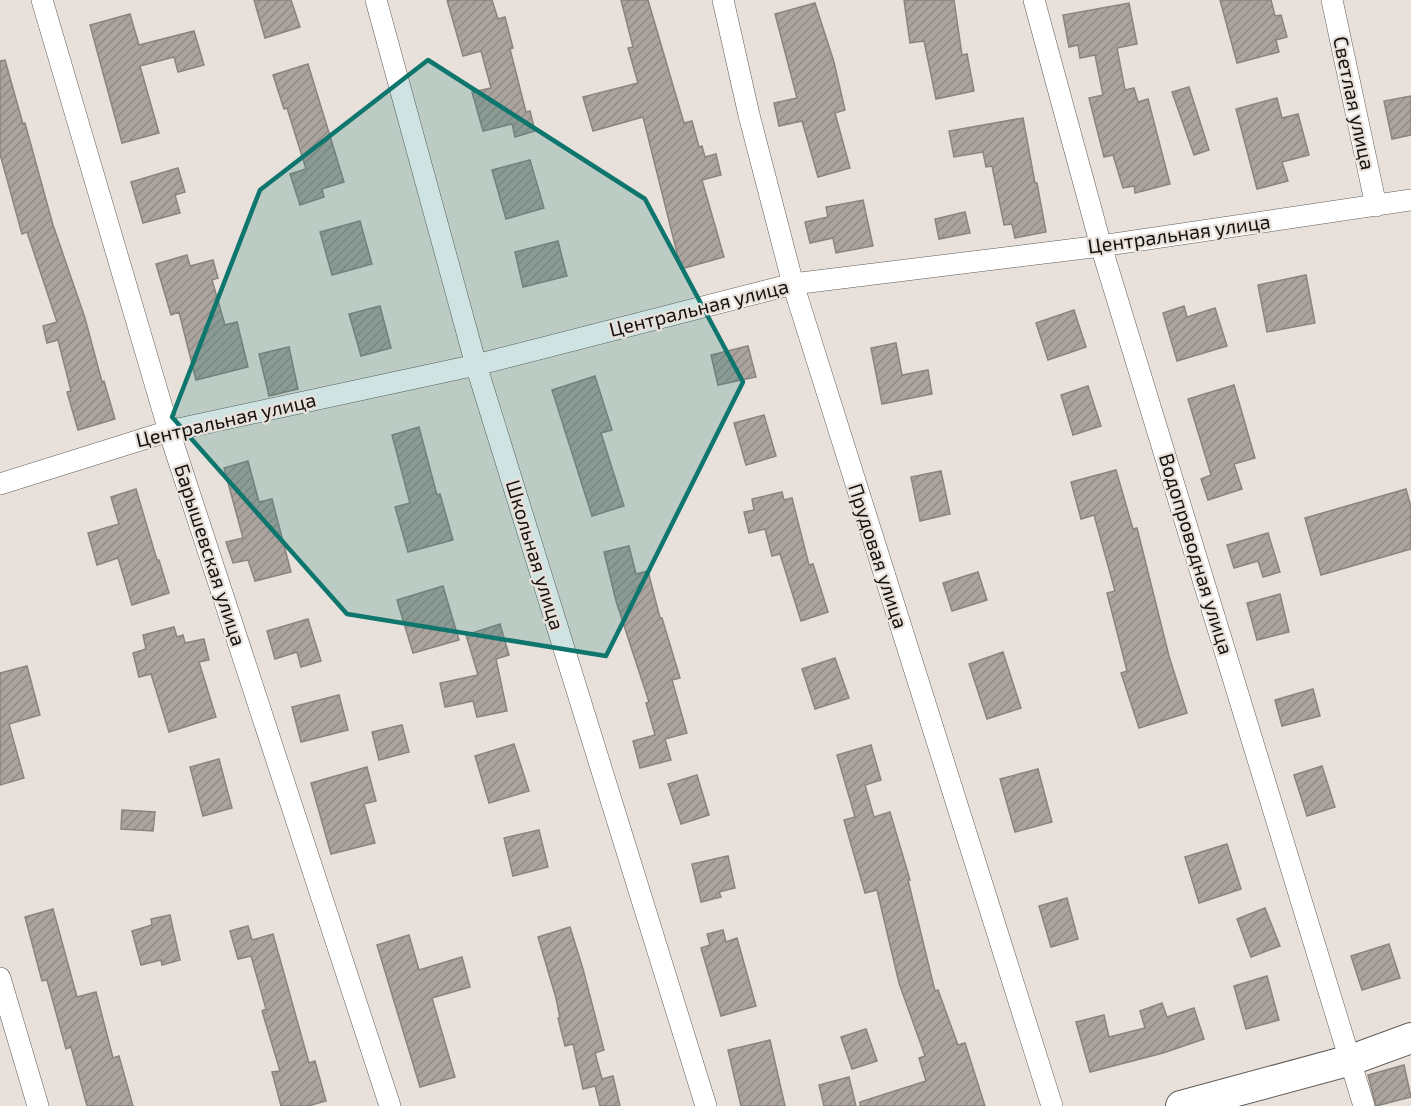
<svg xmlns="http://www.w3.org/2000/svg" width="1411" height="1106" viewBox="0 0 1411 1106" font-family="'Exo 2',sans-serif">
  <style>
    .building { fill: url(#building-hatch); stroke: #8a847f; stroke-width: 1.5 }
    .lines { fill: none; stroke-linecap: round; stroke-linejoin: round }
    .street-casing { stroke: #615b56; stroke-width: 22 }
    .secondary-casing { stroke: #615b56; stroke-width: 32 }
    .street { stroke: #fff; stroke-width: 21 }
    .secondary { stroke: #fff; stroke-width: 30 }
    .marked { fill: #0f766e; fill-opacity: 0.2; stroke: #0f766e; stroke-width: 4.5; stroke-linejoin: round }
    .labels { text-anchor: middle; stroke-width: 4.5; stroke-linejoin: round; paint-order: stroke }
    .street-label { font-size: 20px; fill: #14110f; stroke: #e8e1db }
  </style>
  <defs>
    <pattern id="building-hatch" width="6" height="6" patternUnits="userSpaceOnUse" patternTransform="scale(1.5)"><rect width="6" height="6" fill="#aaa39e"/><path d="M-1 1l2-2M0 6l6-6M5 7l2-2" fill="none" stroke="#918b87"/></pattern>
  </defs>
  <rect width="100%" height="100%" fill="#e8e1db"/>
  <path class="building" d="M254,0h37l9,27 -35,11z
    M447,0h45l6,19 7,-2 8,31 -3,1 16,63 4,-1 5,20 -20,6 -3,-13 -29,7 -11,-39 19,-4 -10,-37 -18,5z
    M621,0h27l36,123 8,-2 7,26 3,-1 3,11 11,-3 5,21 -19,5 22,77 -43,12 -38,-152 -50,14 -10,-34 55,-14 -10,-35 5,-1z
    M904,0h50l8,55 5,-1 7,37 -38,8 -12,-58 -14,2z
    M1220,0h51l4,16 6,-1 6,22 -11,3 3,12 -42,11z
    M815,3l19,59 11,48 -10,3 15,55 -32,9 -16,-56 -23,5 -5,-23 23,-5 -22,-84z
    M1129,3l8,41 -20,4 8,42 9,-2 4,14 10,-3 22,85 -35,9 -1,-7 -11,2 -10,-33 -9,2 -15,-59 14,-3 -8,-40 -15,3 -2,-13 -9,2 -6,-32z
    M130,14l9,31 55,-14 10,34 -26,7 -4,-15 -34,9 19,67 -37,10 -32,-118z
    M5,60l18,64 2,-1 28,102 32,93 17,64 2,-1 11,38 -37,11 -11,-38 4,-1 -13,-51 -11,3 -4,-17 14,-4 -30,-90 -5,2 -22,-80v-93z
    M308,64l36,118 -22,7 2,8 -24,8 -10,-31 16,-5 -19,-61 -3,1 -11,-34z
    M1189,87l20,63 -15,5 -22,-63z
    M1411,96v39l-19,4 -8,-38z
    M1277,98l5,20 16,-4 11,41 -27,7 6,19 -31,8 -21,-80z
    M1023,118l12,65h2l9,49 -31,6 -3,-14 -8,1 -12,-59 -6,1 -3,-15 -29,5 -5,-26z
    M530,160l14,48 -38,11 -14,-49z
    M178,168l7,24 -10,3 5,18 -37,10 -12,-41z
    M863,200l10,46 -37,7 -3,-15 -23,5 -5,-21 23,-5 -2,-10z
    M965,212l5,21 -31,6 -4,-20z
    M360,221l12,43 -40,11 -12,-43z
    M558,241l9,35 -44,11 -8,-35z
    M187,255l3,11 23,-6 5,18 -6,2 13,45 12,-3 11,45 -52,13 -17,-68 -8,3 -15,-51z
    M1306,275l9,48 -48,9 -9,-47z
    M380,306l11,42 -30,8 -12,-42z
    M1184,306l3,11 28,-9 12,38 -50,15 -14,-48z
    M1074,310l12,37 -38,13 -12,-37z
    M896,343l6,32 26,-5 4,24 -50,10 -11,-56z
    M748,346l8,31 -38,8 -7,-30z
    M289,347l9,42 -29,7 -10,-42z
    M595,376l17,54 -11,3 23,73 -32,10 -40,-126z
    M1234,385l21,73 -21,6 8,25 -34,11 -7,-21 10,-4 -23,-76z
    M1088,386l13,40 -28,9 -12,-40z
    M764,415l12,41 -30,9 -12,-42z
    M419,427l18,68 3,-1 13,46 -45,12 -13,-45 15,-4 -18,-68z
    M248,461l11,41 13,-3 19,73 -36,9 -7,-21 -15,3 -7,-21 17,-4 -19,-70z
    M1116,470l17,59 4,-1 32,128 18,57 -48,15 -18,-55 6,-2 -20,-78 8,-2 -21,-76 -13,4 -10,-37z
    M941,471l9,43 -30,7 -9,-44z
    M136,489l21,71h2l10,33 -37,12 -14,-47 -21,7 -9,-32 31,-9 -8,-27z
    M1406,489l5,18v42l-90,26 -16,-57z
    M782,492l2,8 8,-2 17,67 4,-1 15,48 -27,9 -21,-67 -8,2 -7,-27 -16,4 -5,-21 10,-2 -2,-11z
    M1268,533l12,39 -17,5 -5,-16 -24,7 -7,-23z
    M629,546l7,28 12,-3 12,47h2l18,60 -8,2 15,53 -22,6 6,21 -31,8 -7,-27 22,-6 -9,-32 3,-1 -33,-101 -12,-49z
    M978,572l9,28 -35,11 -9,-28z
    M443,586l16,54 -46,13 -16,-53z
    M1280,594l9,38 -32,8 -10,-37z
    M308,619l13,42 -20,6 -4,-15 -22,7 -8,-28z
    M500,624l9,31 -13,4 11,52 -30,6 -4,-16 -28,6 -5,-24 38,-8 -12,-40z
    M174,627l3,10 6,-2 2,8 19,-4 5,21 -10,2 17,55 -47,15 -18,-58 -12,3 -6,-24 13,-4 -3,-14z
    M1003,652l18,56 -34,11 -18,-55z
    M835,658l14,40 -34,11 -13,-40z
    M27,666l13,49 -31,9 15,54 -24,7v-112z
    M1313,689l7,27 -38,10 -7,-26z
    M339,695l9,35 -47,12 -9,-35z
    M402,725l7,27 -30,8 -7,-28z
    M514,744l15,47 -40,12 -14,-47z
    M871,745l10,35 -16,5 9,32 16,-5 20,68h-2l27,111 3,-1 20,55 7,-2 20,63h-125v-4l66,-21 -7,-23 6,-2 -26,-73 -22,-93 -12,3 -21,-73 11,-3 -18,-62z
    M219,759l13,49 -29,8 -13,-49z
    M1322,766l13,41 -28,9 -13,-41z
    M367,767l9,34 -12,3 11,39 -44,11 -20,-71z
    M1038,769l14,53 -37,10 -15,-53z
    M697,775l12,40 -28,9 -13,-40z
    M122,810l33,2 -2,19 -32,-2z
    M539,830l9,37 -35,9 -9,-38z
    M1227,844l14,45 -42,14 -14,-46z
    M728,856l7,32 -16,4 2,5 -20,5 -9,-38z
    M1067,898l11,41 -27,8 -12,-41z
    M1265,908l15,38 -29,11 -14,-38z
    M53,909l24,88 19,-5 17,66 6,-2 14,50h-46l-16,-59 -5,2 -19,-69 -5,1 -17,-64z
    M170,915l10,45 -18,5 -1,-5 -20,5 -9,-34 20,-6 -1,-6z
    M248,926l4,14 21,-6 36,129 6,-2 11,40 -18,5h-27l-9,-34 8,-1 -18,-60 4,-2 -15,-53 -13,3 -8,-28z
    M570,927l13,42 21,81 -9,3 7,26 11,-3 7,30h-20l-5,-20 -12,3 -10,-45 -8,2 -7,-28h2l-4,-20 -18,-61z
    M723,930l3,12 11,-4 19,68 -35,10 -20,-68 9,-3 -3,-11z
    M409,935l10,35 43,-13 8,30 -38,11 23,79 -35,10 -43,-142z
    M1389,944l11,34 -38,12 -11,-34z
    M1267,976l12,44 -33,9 -12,-43z
    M1162,1003l5,14 27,-9 10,31 -41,14 -73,19 -14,-50 28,-7 5,22 36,-9 -5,-17z
    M866,1029l11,32 -25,8 -11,-32z
    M770,1040l15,66h-44l-13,-56z
    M1404,1065l7,32 -35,9 -8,-31z
    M849,1077l7,29h-32l-5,-21z"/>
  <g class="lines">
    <g class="street-casing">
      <path id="street" d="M42,0l127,431 221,675
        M376,0l100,365 230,741
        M723,0l26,115 44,169 259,822
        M1034,0l67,246 263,860
        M1332,0l44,206
        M0,484l169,-53 307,-66 317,-81 308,-38 310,-46
        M0,978l38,128"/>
    </g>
    <g class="secondary-casing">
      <path id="secondary" d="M1181,1106l170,-46 60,-22"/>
    </g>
    <use href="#street" class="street"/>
    <use href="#secondary" class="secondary"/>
  </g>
  <path class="marked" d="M428,60l217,139 98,183 -137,274 -259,-42 -175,-197 88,-227z"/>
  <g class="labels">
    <g class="street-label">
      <text transform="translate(1354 103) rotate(78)" y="7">Светлая улица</text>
      <text transform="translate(1179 234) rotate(-8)" y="7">Центральная улица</text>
      <text transform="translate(699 308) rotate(-14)" y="7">Центральная улица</text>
      <text transform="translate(226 420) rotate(-13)" y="7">Центральная улица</text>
      <text transform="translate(1196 554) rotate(73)" y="7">Водопроводная улица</text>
      <text transform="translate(210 555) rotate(72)" y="7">Барышевская улица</text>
      <text transform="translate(535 555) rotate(73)" y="7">Школьная улица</text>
      <text transform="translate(878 556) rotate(72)" y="7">Прудовая улица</text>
    </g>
  </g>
</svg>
